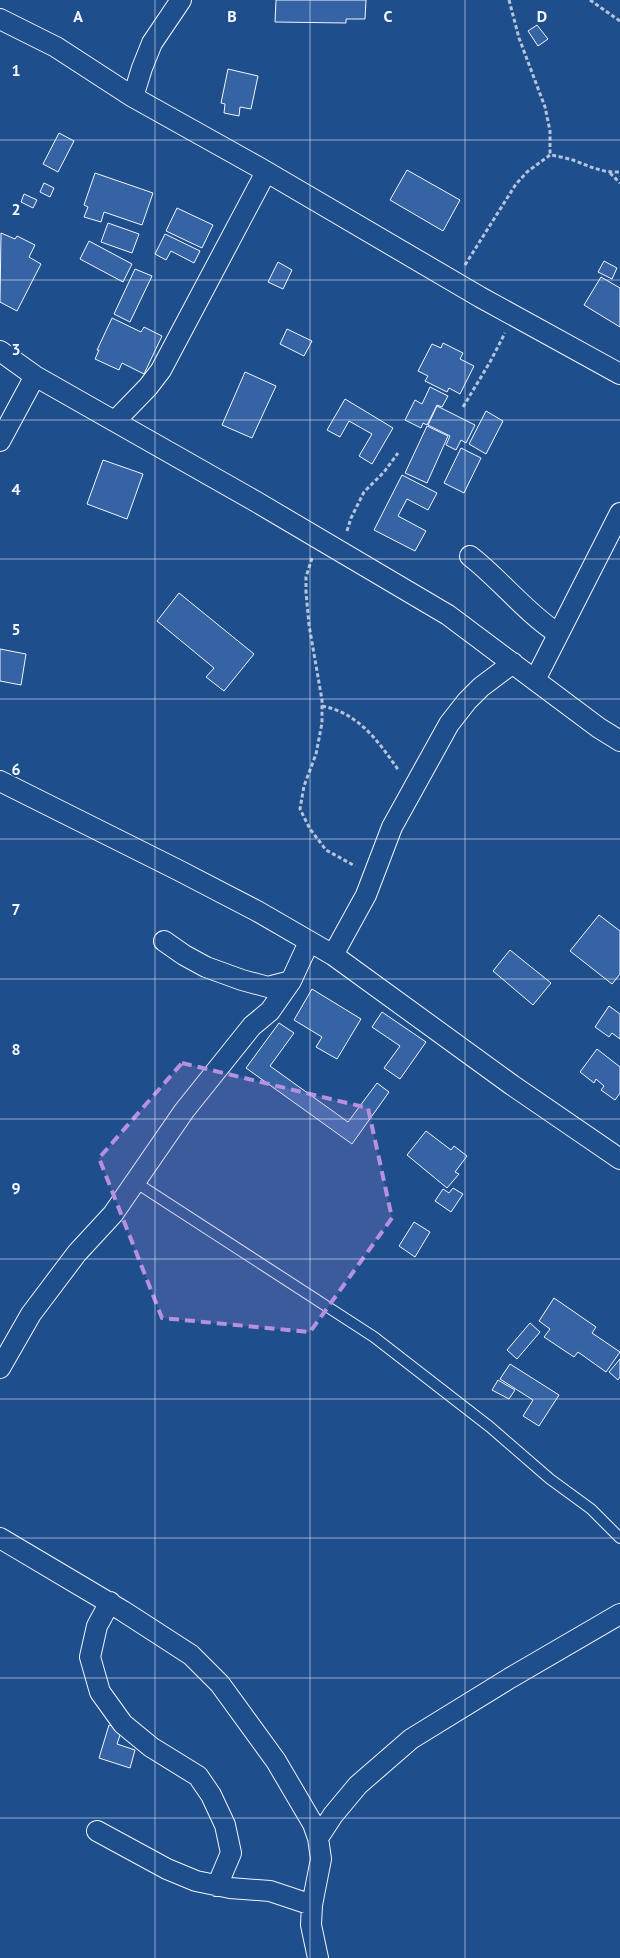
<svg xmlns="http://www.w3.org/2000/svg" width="620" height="1958" viewBox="0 0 620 1958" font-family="'PT Sans',sans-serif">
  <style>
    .building { fill: #3563a3; stroke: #f2f6ff }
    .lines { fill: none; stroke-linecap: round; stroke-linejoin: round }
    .service-casing { stroke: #f2f6ff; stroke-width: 12 }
    .minor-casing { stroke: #f2f6ff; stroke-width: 22 }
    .path { stroke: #b3c4dc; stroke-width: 3; stroke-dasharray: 4 2.5; stroke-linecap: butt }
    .service { stroke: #1f4e8c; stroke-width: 10 }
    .minor { stroke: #1f4e8c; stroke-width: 20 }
    .marked { fill: #b691df; fill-opacity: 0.2; stroke: #b691df; stroke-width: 4; stroke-dasharray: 10 6; stroke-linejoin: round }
    .grid { fill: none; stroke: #f2f6ff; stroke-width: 1; stroke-opacity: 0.55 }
    .grid-label { font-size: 16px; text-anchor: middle; font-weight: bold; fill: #f2f6ff; stroke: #1f4e8c; stroke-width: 4; stroke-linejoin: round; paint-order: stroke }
  </style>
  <rect width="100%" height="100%" fill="#1f4e8c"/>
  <path class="building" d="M276,0h90l-1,19h-19v4l-71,-1z
    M537,25l11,14 -10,7 -10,-15z
    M228,69l30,7 -7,33 -11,-2 -1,9 -15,-3 1,-9 -4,-1z
    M59,133l15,8 -16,31 -15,-8z
    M407,170l53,30 -17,31 -53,-31z
    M95,173l58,20 -11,32 -38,-13 -3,10 -17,-5 4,-10 -4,-2z
    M44,183l10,5 -4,9 -10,-5z
    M24,194l13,6 -4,8 -12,-6z
    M177,208l36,17 -11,23 -36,-17z
    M108,223l31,11 -7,19 -31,-11z
    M1,233l14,6 2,-3 18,9 -6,12 12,7 -24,47 -17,-9z
    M165,234l35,17 -6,12 -23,-12 -5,9 -11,-6z
    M89,241l43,23 -9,18 -43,-23z
    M604,261l13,7 -5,11 -14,-7z
    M278,262l14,8 -9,19 -15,-7z
    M135,269l17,7 -22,46 -16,-8z
    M601,277l19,11v39l-36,-22z
    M112,318l29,14 3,-5 18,9 -18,38 -22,-11 -3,7 -24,-11 4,-9h-2z
    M287,329l25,12 -8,15 -24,-12z
    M443,343l20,10 -3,6 14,7 -14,28 -11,-6 -2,4 -22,-11 3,-5 -10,-5 14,-27 9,4z
    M245,372l31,14 -24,52 -30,-13z
    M430,387l18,9 -6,11 -5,-2 -10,20 -4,-2 -2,5 -16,-8 10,-20 7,4z
    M345,399l48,29 -21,36 -13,-8 13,-22 -23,-13 -9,16 -13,-7z
    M437,406l38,19 -9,18 -5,-3 -5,10 -10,-5 4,-9 -22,-11z
    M486,411l17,10 -17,33 -17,-10z
    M427,426l21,10 -21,47 -22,-10z
    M461,448l20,10 -17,35 -20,-10z
    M103,460l40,14 -16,45 -40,-15z
    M402,475l35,18 -9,17 -21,-11 -9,17 28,15 -11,20 -41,-21z
    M179,593l75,61 -30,37 -18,-14 8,-9 -57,-47z
    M0,649l26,5 -5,31 -21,-4z
    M599,915l21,16v43l-8,10 -42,-33z
    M510,950l41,33 -18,22 -40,-34z
    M312,989l49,30 -24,40 -21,-12 6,-10 -28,-17z
    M609,1006l11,8v25l-8,-6 -3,4 -14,-10z
    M382,1012l44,30 -26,37 -16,-11 16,-22 -28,-19z
    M279,1023l15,10 -24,33 78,56 29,-39 12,9 -37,52 -106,-76z
    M597,1049l23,18v26l-5,7 -14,-10 3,-4 -8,-7 -2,4 -14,-11z
    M426,1131l25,19 3,-4 13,10 -12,16 4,2 -12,14 -40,-33z
    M453,1188l10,6 -12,18 -16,-11 8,-12 6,4z
    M414,1222l16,10 -15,25 -16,-11z
    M554,1298l42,29 -4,6 28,19 -14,20 -28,-20 -4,5 -30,-20 6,-8 -11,-8z
    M530,1323l10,9 -23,27 -10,-9z
    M620,1359v18l-2,3 -9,-8z
    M510,1364l49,31 -20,31 -16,-10 10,-16 -33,-21z
    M498,1380l17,10 -6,9 -17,-9z
    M109,1725l13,4 -5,15 18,6 -5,18 -31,-10z"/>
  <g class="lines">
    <g class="service-casing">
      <path id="service" d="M135,1182l239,155 116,90 60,52 41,30 29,29"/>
    </g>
    <g class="minor-casing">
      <path id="minor" d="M0,19l56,28 77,50 127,71 220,129 140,77
        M133,97l9,-29 10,-25 29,-43
        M0,351l35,25 220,125 193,114 151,113 21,13
        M115,421l33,-34 13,-17 105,-198
        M0,441l35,-65
        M470,556c31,24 54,55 87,77
        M535,680l85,-167
        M0,781l178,89 79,41 76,44 179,130 108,74
        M164,941l20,14 22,12 36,13 26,7 23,-6
        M333,955l33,-60 26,-68 57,-103 18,-23 14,-14 32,-24
        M0,1368l31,-54 46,-61 36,-39 71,-103 68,-85 18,-15 21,-30 18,-39
        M0,1538l123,73 68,44 29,29 56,77 37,63 5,14 3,21 -9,46 -1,20 7,33
        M110,1602l-13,24 -7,31 10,35 23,32 28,23 47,29 13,19 14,30 6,28 -14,33
        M97,1831l70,38 29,12 34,7 40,3 42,14
        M318,1838l15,-23 25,-30 53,-46 99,-61 110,-64"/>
    </g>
    <path class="path" d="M509,0l10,38 26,69 5,24v24
      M590,0l30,21
      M610,173l10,10
      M465,265l51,-81 11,-12 23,-17c7,1 16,3 23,5 16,6 29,13 47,12
      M463,407l27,-45 15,-29
      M347,531l4,-13 13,-26 20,-20 14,-19
      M312,558l-6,19v15l3,33 13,75v23l-6,31 -12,32 -4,23 10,20 16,21 29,16
      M322,706c37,7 57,36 77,65"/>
    <use href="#service" class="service"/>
    <use href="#minor" class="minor"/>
  </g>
  <path class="marked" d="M182,1063l186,45 24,110 -82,114 -148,-14 -63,-160z"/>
  <path class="grid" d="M155,0v1958M310,0v1958M465,0v1958M0,140h620M0,280h620M0,420h620M0,559h620M0,699h620M0,839h620M0,979h620M0,1119h620M0,1259h620M0,1399h620M0,1538h620M0,1678h620M0,1818h620"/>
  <g class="grid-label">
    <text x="78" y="22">A</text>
    <text x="232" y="22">B</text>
    <text x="388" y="22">C</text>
    <text x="542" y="22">D</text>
    <text x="16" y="76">1</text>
    <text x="16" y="215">2</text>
    <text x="16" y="355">3</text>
    <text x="16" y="495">4</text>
    <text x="16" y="635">5</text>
    <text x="16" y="775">6</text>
    <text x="16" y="915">7</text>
    <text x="16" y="1055">8</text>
    <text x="16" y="1194">9</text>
  </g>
</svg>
